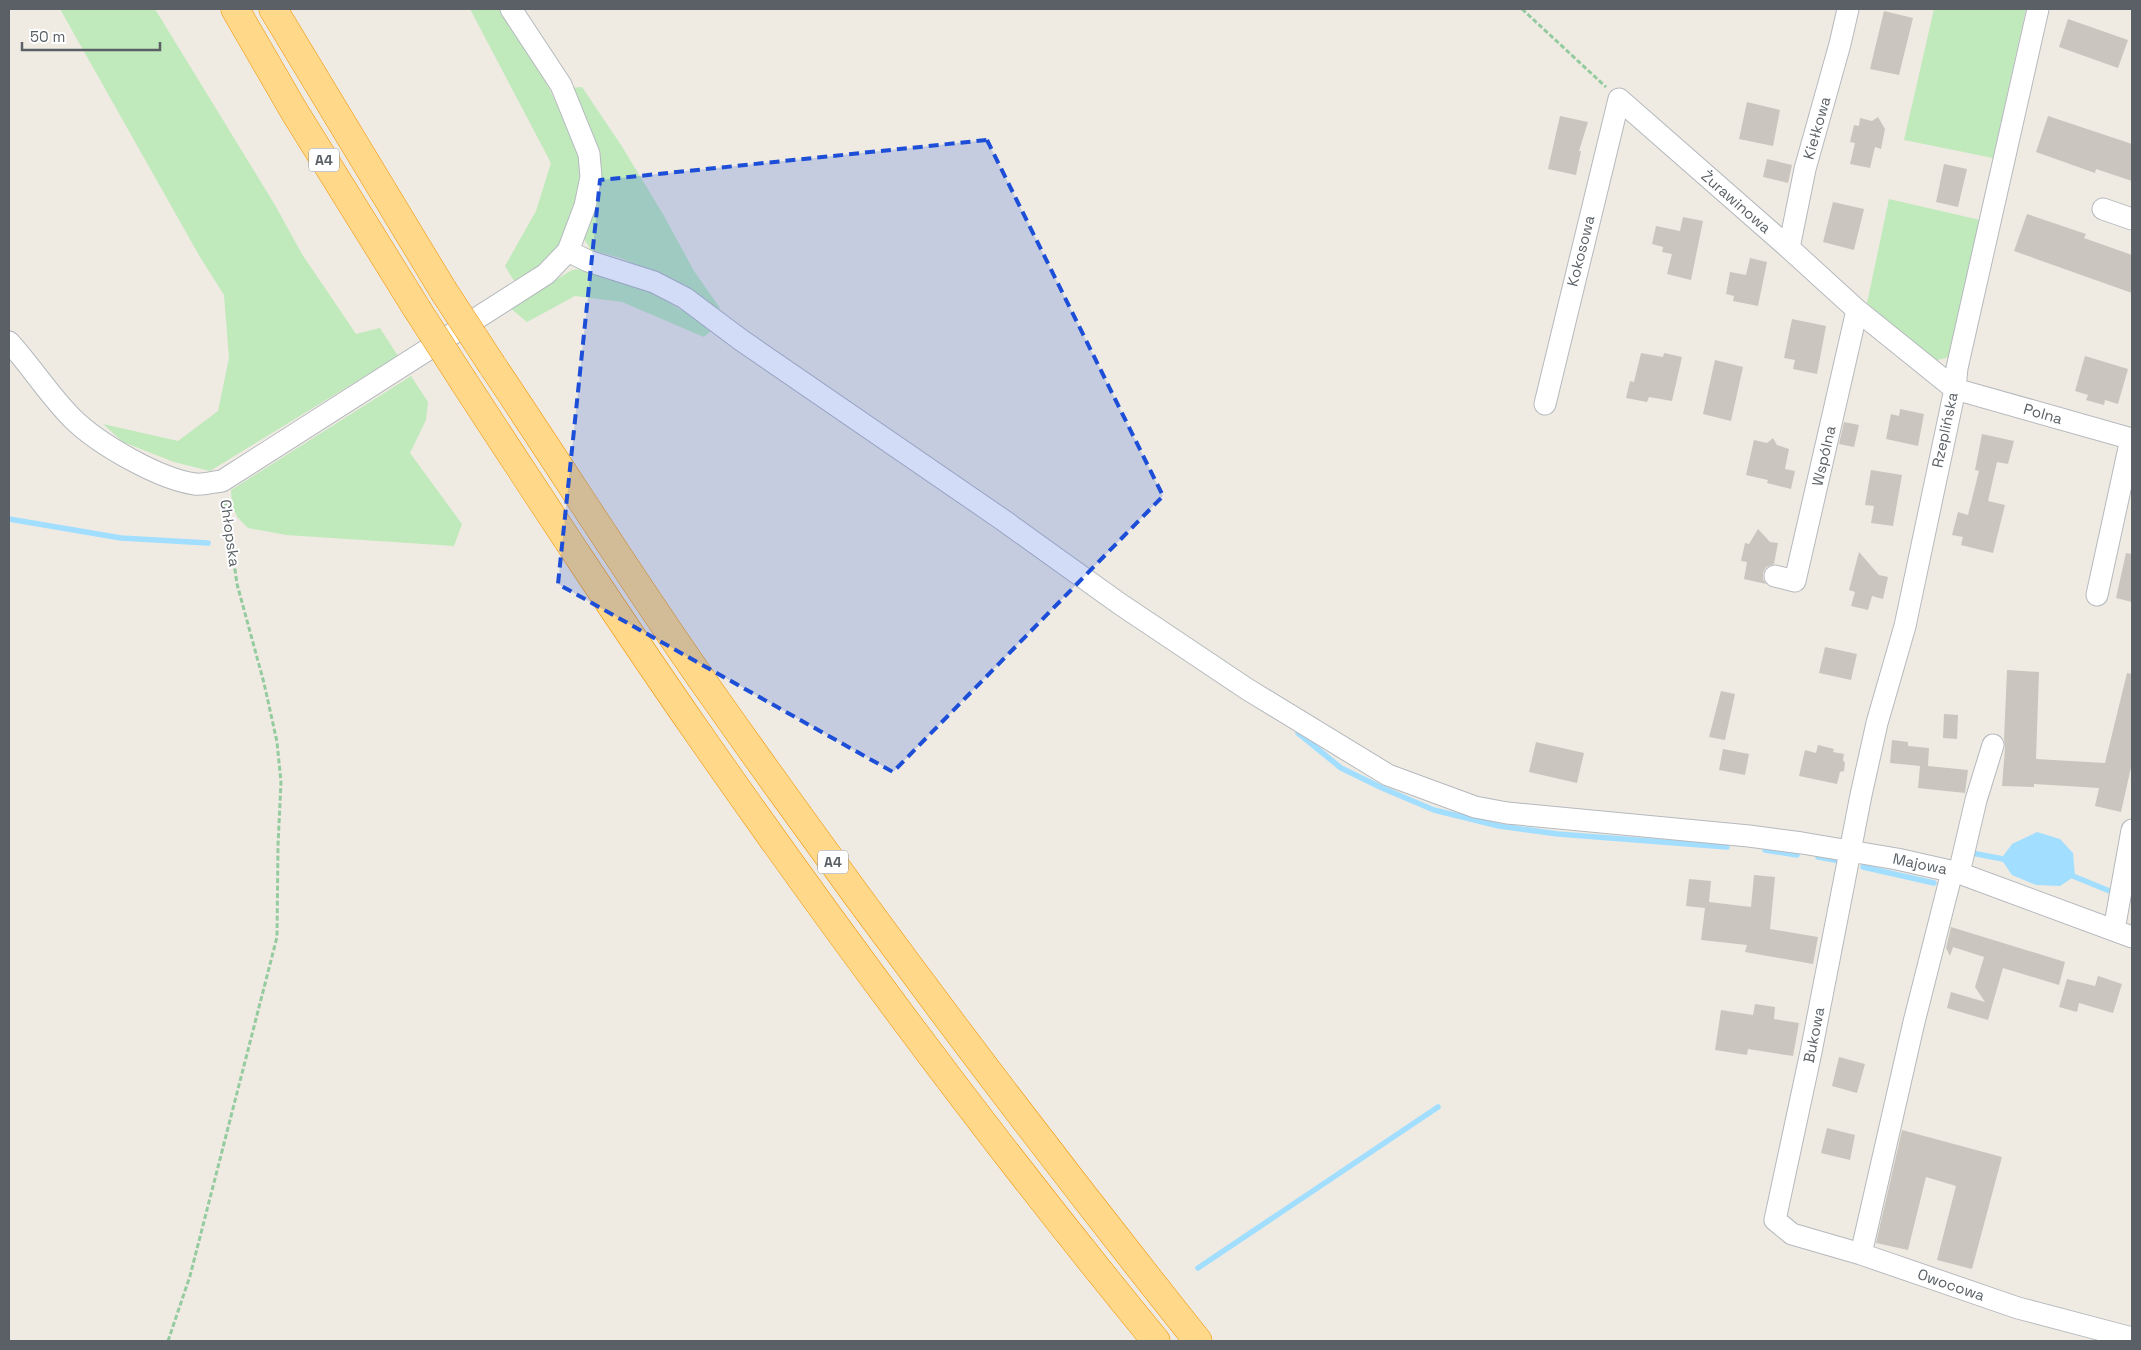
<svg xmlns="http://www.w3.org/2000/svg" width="2141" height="1350" viewBox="0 0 2141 1350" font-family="'Space Grotesk',sans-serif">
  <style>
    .green { fill: #c0e9bc }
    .water { fill: #a2deff }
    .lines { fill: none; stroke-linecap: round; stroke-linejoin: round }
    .stream { stroke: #a2deff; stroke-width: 5.5 }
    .building { fill: #cac5bf }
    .minor-casing { stroke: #b5b9be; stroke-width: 23 }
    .highway-casing { stroke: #f19300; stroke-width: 29 }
    .path { stroke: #94cb9f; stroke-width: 3; stroke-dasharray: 5 2.5; stroke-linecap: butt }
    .minor { stroke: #fff; stroke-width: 21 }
    .highway { stroke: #ffd889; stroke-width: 28 }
    .highway-bridge-casing { stroke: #f19300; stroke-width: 29; stroke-linecap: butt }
    .highway-bridge { stroke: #ffd889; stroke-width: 28 }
    .marked { fill: #1d4ed8; fill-opacity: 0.2; stroke: #1d4ed8; stroke-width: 4; stroke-dasharray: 10 6; stroke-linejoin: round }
    .labels { text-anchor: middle; stroke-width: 4; stroke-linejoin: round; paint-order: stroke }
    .shield { fill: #fff; stroke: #8c9093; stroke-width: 1 }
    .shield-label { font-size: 14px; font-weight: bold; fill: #5a6065 }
    .street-label { font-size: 15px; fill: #5a6065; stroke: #fff }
  </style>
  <rect width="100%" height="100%" fill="#efebe2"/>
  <path class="green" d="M60,9h95l120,196 27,49 54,80 24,-6 18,28 -188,115 -36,-9 -51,-20 -20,-18 75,17 40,-30 11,-53 -5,-63 -24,-38z
    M470,9h36l43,79 24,50 6,23v30l-18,52 -16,21 -31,17 -9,-15 31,-55 15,-48z
    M1934,9h92l-33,149 -89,-18z
    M582,87l39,58 42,69 31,57 26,37 -5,2 -46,-32 -49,-20 -29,-8 -11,-17 15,-31 -26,-114z
    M1889,199l91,21 -31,137 -15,4 -67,-58z
    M587,268l59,21 67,40 -9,8 -82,-35 -47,-6 -48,26 -17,-14 62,-38z
    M411,376l17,26 -2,18 -16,33 52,71 -8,22 -168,-11 -38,-7 -10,-10 -6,-12 -1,-16z"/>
  <path class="water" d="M2037,832l23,7 13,14 2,23 -15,10 -24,-1 -24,-10 -11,-16 11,-15z"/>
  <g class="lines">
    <path class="stream" d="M9,519l112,19 87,5
      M1298,733l43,35 41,20 52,22 65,16 59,8 169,13
      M1765,850l32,5
      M1972,853l36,7
      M1818,857l22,4
      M1863,867l71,16
      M2068,874l44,18
      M1198,1268l240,-161"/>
  </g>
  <path class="building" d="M1884,11l29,7 -14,57 -29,-6z
    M2068,19l60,21 -10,28 -59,-21z
    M1747,102l33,8 -7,36 -34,-7z
    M1560,116l28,6 -9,29h2l-5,24 -28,-6z
    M2048,116l84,28v37l-36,-12 -1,4 -59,-21z
    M1878,117l7,12 -4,20 -6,-2 -5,21 -20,-4 5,-21 -5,-1 4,-17 5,1 1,-8 12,3z
    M1767,159l25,6 -4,18 -25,-6z
    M1944,164l23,5 -9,38 -22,-5z
    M1833,202l31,7 -10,41 -31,-8z
    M2027,214l59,20 -2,4 48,17v38l-118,-42z
    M1683,217l20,4 -12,59 -24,-6 5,-20 -10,-2 1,-5 -11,-3 4,-18 24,5z
    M1750,258l17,4 -9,44 -25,-5 1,-5 -8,-2 4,-22 16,3z
    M1792,319l34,7 -9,48 -24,-5 2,-9 -11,-2z
    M1641,353l22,4 1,-4 18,4 -10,44 -23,-4 -2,5 -21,-4 4,-17 4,1z
    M2085,356l43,13 -10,35 -13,-4 -1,5 -18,-5 2,-5 -13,-4z
    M1715,360l28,7 -12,54 -28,-7z
    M1900,409l24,5 -6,32 -32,-7 5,-25 8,2z
    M1844,422l15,3 -5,22 -15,-3z
    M1982,434l32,7 -6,23 -11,-2 -9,39 17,4 -12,48 -32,-8 2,-8 -11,-2 6,-23 10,3 11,-44 -4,-1z
    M1773,438l4,7 12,4 -4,20 10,2 -4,18 -24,-6 1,-3 -22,-5 8,-35 13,3z
    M1871,470l31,5 -9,51 -22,-3 3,-17 -9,-1z
    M1758,529l12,13 8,1 -4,21 -8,3 -3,6v6l3,5 -22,-5 3,-17 -6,-1 4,-18 4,1z
    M1859,552l20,23 9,2 -5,22 -11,-3 -4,14 -17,-4 4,-14 -6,-2z
    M2126,553l6,1v48l-16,-4z
    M1825,647l32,7 -6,26 -32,-7z
    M2007,670l32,2 -3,87 69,4 22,-90 5,1v89l-11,49 -26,-6 4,-18 -65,-4v3l-32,-1 3,-38 -1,-9z
    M1721,691l14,3 -10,46 -16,-3z
    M1944,714l14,1 -1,24 -14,-1z
    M1892,740l16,2v4l21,2 -1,18 40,4 -3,23 -47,-5 2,-22 -30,-3z
    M1536,742l48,11 -7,30 -48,-11z
    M1818,745l16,4 -1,3 11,2 -1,6 2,3 -1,8 -4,1 -3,12 -38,-8 6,-26 11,3z
    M1723,749l26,5 -4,21 -26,-5z
    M1754,875l21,2 -5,52 48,8 -5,27 -68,-12 2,-7 -46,-5 4,-32 -19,-2 3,-27 22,2 -2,21 42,5z
    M1951,927l114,35 -6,23 -56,-17 -15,52 -41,-12 4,-16 34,10 -10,-15 9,-30 -31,-10 -3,9 -4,-8z
    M2098,976l24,8 -9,29 -34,-10 -2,9 -18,-5 8,-28 28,7z
    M1755,1004l20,3 -1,12 25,4 -6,33 -45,-7 -1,6 -32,-5 6,-40 32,5z
    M1839,1057l26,7 -8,29 -25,-7z
    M1827,1128l28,7 -5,25 -29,-7z
    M1902,1130l100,27 -30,112 -35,-9 19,-74 -30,-9 -18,73 -32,-7z"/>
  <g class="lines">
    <g class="minor-casing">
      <path id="minor" d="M2038,9l-81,359 -2,21 -50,237 -28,97 -16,72 -50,257 -36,168 17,14 69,20 157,54 114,30
        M2103,209l29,10
        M1789,248l16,-79 35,-125 8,-35
        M568,251l20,10 66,21 31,16 56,42 262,180 117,84 127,85 141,86 87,32 32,6 242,23 53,7 95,16 62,14 173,64
        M9,342c22,24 40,53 63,76 26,26 87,61 123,66 8,1 18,-2 27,-3l324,-207 22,-23 17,-45 6,-29 -2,-23 -28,-69 -50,-76
        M1545,404l74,-305 170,149 68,62 98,79 177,50
        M1775,576l20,5 62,-271
        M2097,595l34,-156
        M1959,873l17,-73 17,-55
        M2114,930l18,-100
        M1861,1254l53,-232 38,-150"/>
    </g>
    <g class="highway-casing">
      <path id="highway" d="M235,9l59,102 123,198
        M273,9l170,281
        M492,365c72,107 141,217 215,322 157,223 321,441 491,654
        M464,382c77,118 154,236 234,351 145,208 297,412 458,608"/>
    </g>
    <path class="path" d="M1522,9l84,78
      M168,1341l22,-65 87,-339 1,-92 3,-63 -4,-40 -13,-59 -27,-99 -12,-84"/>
    <use href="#minor" class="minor"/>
    <use href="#highway" class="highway"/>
    <g class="highway-bridge-casing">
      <path id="highway-bridge" d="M443,290l49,75
        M417,309l47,73"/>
    </g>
    <use href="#highway-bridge" class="highway-bridge"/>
  </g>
  <path class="marked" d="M987,140l176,356 -270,276 -335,-188 42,-404z"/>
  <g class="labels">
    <g class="shield">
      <rect x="309" y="148.5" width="30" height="23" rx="4"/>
      <rect x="818" y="850.5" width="30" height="23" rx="4"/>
    </g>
    <g class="shield-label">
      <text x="324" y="165">A4</text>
      <text x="833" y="867">A4</text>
    </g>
    <g class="street-label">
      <text transform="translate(1817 128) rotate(-74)" y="5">Kiełkowa</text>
      <text transform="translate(1736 202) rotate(41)" y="5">Żurawinowa</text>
      <text transform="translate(1581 251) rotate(-76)" y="5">Kokosowa</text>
      <text transform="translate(2043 414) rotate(16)" y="5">Polna</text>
      <text transform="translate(1945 430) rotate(-78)" y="5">Rzeplińska</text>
      <text transform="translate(1824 456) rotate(-77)" y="5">Wspólna</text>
      <text transform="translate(230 533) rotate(82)" y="5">Chłopska</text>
      <text transform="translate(1920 864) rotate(12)" y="5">Majowa</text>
      <text transform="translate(1814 1035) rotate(-79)" y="5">Bukowa</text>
      <text transform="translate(1951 1285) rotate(19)" y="5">Owocowa</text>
    </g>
  </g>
  <rect width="2141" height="1350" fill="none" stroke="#5a6065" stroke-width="20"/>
  <path d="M22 42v8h138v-8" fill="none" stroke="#5a6065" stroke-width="2.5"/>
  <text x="30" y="42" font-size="15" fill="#5a6065" stroke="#ffffff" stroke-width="4" paint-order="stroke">50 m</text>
</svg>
